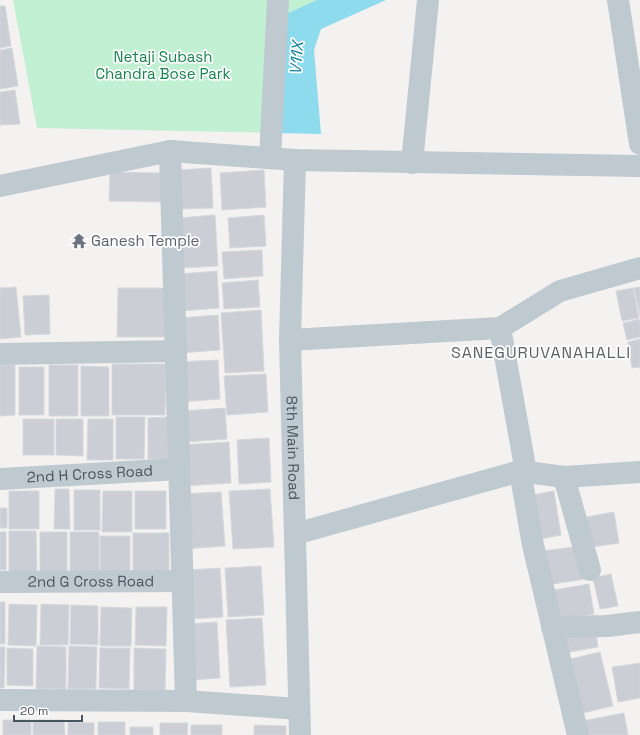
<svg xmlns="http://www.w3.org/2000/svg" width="640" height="735" viewBox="0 0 640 735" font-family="'Space Grotesk',sans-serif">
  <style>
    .green { fill: #c1f0d2 }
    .water { fill: #8edbed }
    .building { fill: #cbced4; stroke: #d5d8dd }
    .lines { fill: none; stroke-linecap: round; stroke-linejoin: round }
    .minor { stroke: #bfc9d0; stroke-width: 22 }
    .labels { text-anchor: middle; stroke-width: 3.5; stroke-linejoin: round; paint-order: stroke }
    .park-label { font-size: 15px; fill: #17834b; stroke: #fff }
    .worship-label { font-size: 15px; fill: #5b616d; stroke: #fff; text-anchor: start }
    .street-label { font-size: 15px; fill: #49555f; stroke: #fff }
    .water-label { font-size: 16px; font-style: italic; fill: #0c7d98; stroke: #fff }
    .neighbourhood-label { font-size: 16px; letter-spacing: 1px; fill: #5e6266; stroke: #fff }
  </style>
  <rect width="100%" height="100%" fill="#f4f1f1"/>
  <path class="green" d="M13,0h304l-29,13 -13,120 -238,-5z"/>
  <path class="water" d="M317,0h69l-65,29 -7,21 7,84 -46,-1 13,-120z"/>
  <path class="building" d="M0,6h5l6,40 -11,2z
    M12,48l6,38 -18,3v-39z
    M15,90l5,34 -20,1v-33z
    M211,168l2,40 -33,1 -3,-39z
    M264,170l2,37 -44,3 -2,-37z
    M110,172l52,1 -1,29 -52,-1z
    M215,215l3,51 -37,2 -3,-50z
    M264,215l2,31 -36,2 -2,-30z
    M262,250l1,26 -39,3 -2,-27z
    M217,271l2,37 -38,3 -2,-37z
    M258,280l2,27 -36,2 -2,-26z
    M16,287l5,50 -21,2v-51z
    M640,287v29l-6,-28z
    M118,288h48v49h-49z
    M633,288l6,30 -17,3 -6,-30z
    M49,295l1,39 -25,1 -2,-39z
    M261,310l3,61 -39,2 -4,-60z
    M218,315l2,35 -40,3 -2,-35z
    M640,319v18l-13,3 -4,-17z
    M640,339v28l-8,1 -4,-26z
    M218,360l2,39 -40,3 -2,-40z
    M112,364h54l-1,51h-53z
    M0,365h15v50l-15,1z
    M49,365h29v51h-29z
    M81,366l28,1v49h-28z
    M19,367h25v48h-25z
    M266,374l2,38 -41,3 -3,-39z
    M225,408l2,31 -41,3 -2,-31z
    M116,417h29l-1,42h-28z
    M168,417v42h-20v-41z
    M23,419h31v36h-31z
    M56,419h27v37l-27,-1z
    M88,419h25v41h-26z
    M269,438l2,44 -32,2 -2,-44z
    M229,442l2,41 -48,3 -3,-41z
    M55,489h14l1,40h-16z
    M270,489l4,58 -41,2 -4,-58z
    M74,490h26v40h-26z
    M9,491h30v38h-30z
    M103,491h29v41h-30z
    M135,491h31v38h-31z
    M554,491l7,44 -22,4 -7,-44z
    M221,492l4,54 -41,3 -4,-55z
    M0,508h7v20h-7z
    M614,512l5,31 -33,5 -5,-30z
    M9,531h27l1,42 -28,-1z
    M0,532h6v38h-6z
    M40,532h27v40h-27z
    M70,532h29v41h-29z
    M133,533h36v39l-36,1z
    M100,536h30v38h-30z
    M581,546l5,33 -40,6 -4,-34z
    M261,566l3,49 -36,2 -3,-49z
    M220,568l3,49 -32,2 -3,-49z
    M611,574l7,32 -18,3 -7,-31z
    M589,584l5,30 -36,5 -5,-29z
    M0,602h5v42h-5z
    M9,604l28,1 -1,41 -28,-1z
    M41,604l28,1 -1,40h-28z
    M71,605l27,1v39l-28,-1z
    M101,607l31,1 -1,38h-31z
    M136,607h31l-1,39 -31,-1z
    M262,618l4,67 -36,2 -4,-67z
    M217,622l3,56 -30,2 -3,-56z
    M595,627l3,20 -39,7 -4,-20z
    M37,646l29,1v42h-30z
    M69,646l28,1 -1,42h-28z
    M0,647h5l-1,41h-4z
    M7,648l26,1v37l-26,-1z
    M100,648h30l-1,41 -30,-1z
    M134,648l32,1 -1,42 -31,-1z
    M600,652l13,54 -39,9 -12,-54z
    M640,663v35l-22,4 -6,-35z
    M624,713l4,22h-43l-3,-14z
    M3,720h28v15h-28z
    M33,720h31l1,15h-32z
    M68,722l26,1v12h-26z
    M98,722h27v13h-27z
    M160,723h28l-1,12h-27z
    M191,725h31v10h-31z
    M254,725l32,1v9h-32z
    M130,727h23v8h-23z"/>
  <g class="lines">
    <g class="minor">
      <path d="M618,0l22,144"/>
      <path d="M170,151l16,550"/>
      <path d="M270,158l8,-158"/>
      <path id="s1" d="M295,160l-5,180 10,395"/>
      <path d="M412,163l16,-163"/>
      <path d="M0,186l170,-35 125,9 345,6"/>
      <path d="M290,340l210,-12"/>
      <path d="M0,354l176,-3"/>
      <path d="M520,471l13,74 45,190"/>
      <path d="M526,472l-26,-144 60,-37 80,-23"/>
      <path d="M564,477l26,93"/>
      <path id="s2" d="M0,479l179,-10"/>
      <path d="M295,534l225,-63 44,6 76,-5"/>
      <path id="s3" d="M0,582l183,-1"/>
      <path d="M552,627l55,-1 33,-4"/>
      <path d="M0,700l186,1 113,8"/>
    </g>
  </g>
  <defs>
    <g id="temple-bare" transform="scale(1.2)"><path d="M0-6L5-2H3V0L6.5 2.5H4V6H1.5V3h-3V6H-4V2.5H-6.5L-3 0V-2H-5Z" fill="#6b7280" stroke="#fff" stroke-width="2.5" paint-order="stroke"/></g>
  </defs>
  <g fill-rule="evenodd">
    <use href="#temple-bare" x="79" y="241"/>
  </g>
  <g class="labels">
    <g class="park-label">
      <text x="163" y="62">Netaji Subash<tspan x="163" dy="17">Chandra Bose Park</tspan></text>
    </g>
    <g class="worship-label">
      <text x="91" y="246">Ganesh Temple</text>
    </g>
    <g class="street-label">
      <text dy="5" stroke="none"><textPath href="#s1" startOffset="288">8th Main Road</textPath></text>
      <text dy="5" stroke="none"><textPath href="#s2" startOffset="90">2nd H Cross Road</textPath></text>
      <text dy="5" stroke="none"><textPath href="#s3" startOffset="91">2nd G Cross Road</textPath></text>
    </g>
    <g class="water-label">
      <text transform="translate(296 58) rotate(-86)" y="6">V11X</text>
    </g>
    <g class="neighbourhood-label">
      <text x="541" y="358">SANEGURUVANAHALLI</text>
    </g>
  </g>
  <path d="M14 715v6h68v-6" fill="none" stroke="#49555f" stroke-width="2"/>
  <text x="20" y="715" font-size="12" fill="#49555f" stroke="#ffffff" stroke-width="3" paint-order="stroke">20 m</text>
</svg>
